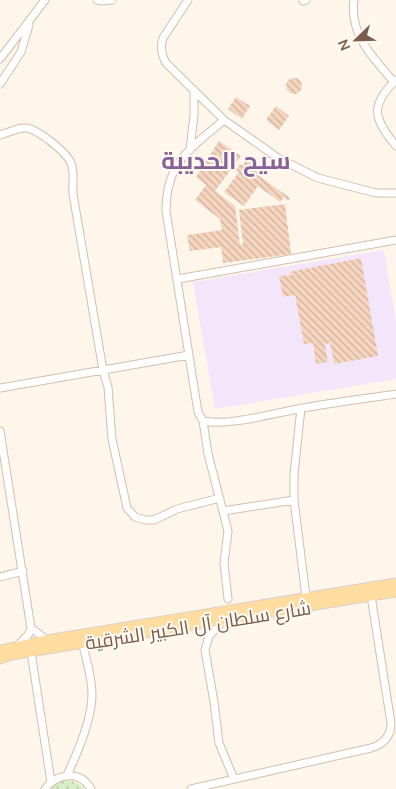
<svg xmlns="http://www.w3.org/2000/svg" width="396" height="789" viewBox="0 0 396 789" font-family="Mulish,Cairo,sans-serif">
  <style>
    .education { fill: #f3e6fb }
    .grass { fill: url(#grass-dots) }
    .building { fill: url(#building-back-hatch) }
    .lines { fill: none; stroke-linecap: round; stroke-linejoin: round }
    .minor-casing { stroke: #d2bead; stroke-width: 9 }
    .major-casing { stroke: #dad1cc; stroke-width: 11 }
    .minor { stroke: #fff; stroke-width: 7 }
    .major { stroke: #ffdca0; stroke-width: 9 }
    .labels { text-anchor: middle; stroke-width: 4; stroke-linejoin: round; paint-order: stroke }
    .street-label { font-size: 19px; fill: #7c5c4a; stroke: #fffaf2 }
    .district-label { font-size: 24px; font-weight: bold; fill: #866297; stroke: #fffaf2 }
  </style>
  <defs>
    <pattern id="grass-dots" width="8" height="8" patternUnits="userSpaceOnUse" patternTransform="scale(1.25)"><rect width="8" height="8" fill="#d6eec6"/><path d="M2 2h.1M6 6h.1" fill="none" stroke="#b3c4a3" stroke-width="1.8" stroke-linecap="round"/></pattern>
    <pattern id="building-back-hatch" width="6" height="6" patternUnits="userSpaceOnUse" patternTransform="scale(1.25)"><rect width="6" height="6" fill="#f6d5bf"/><path d="M-1 5l2 2M0 0l6 6M5-1l2 2" fill="none" stroke="#ccb09d"/></pattern>
  </defs>
  <rect width="100%" height="100%" fill="#fef6ea"/>
  <path class="education" d="M384,250l12,71v58l-181,30 -22,-127z"/>
  <path class="grass" d="M63,780c9,0 15,2 21,9h-34l5,-6z"/>
  <path class="building" d="M286 86a8 8 0 1 1 16 0a8 8 0 1 1-16 0Z
    M236,97l14,9 -8,13 -14,-10z
    M276,106l13,10 -10,14 -13,-10z
    M219,141l22,15 -26,35 20,15 5,39 3,-1 -4,-34 46,-6 6,50 -68,9 -2,-16 -31,4 -3,-16 35,-5 -2,-11 -25,-19 11,-15 -10,-8z
    M247,159l13,9 -4,6 34,24 -2,3 -4,-4 -4,5 -22,-16 -14,20 -20,-14 15,-20 -3,-2 4,-6 2,2z
    M361,258l17,98 -44,8 -4,-21 -5,1 3,18 -12,2 -3,-21 -9,1 -9,-49 -12,2 -4,-21 13,-1 -3,-3z"/>
  <g class="lines">
    <g class="minor-casing">
      <path id="minor" d="M97,0l5,1 10,-1
        M188,0l-25,38c-3,9 -2,16 3,25l58,57 54,38 40,20 58,15h20
        M354,0c-5,34 19,58 40,82
        M303,1l3,-1
        M0,59l45,-59
        M396,80c-27,26 -22,39 0,66
        M0,84l21,-32 8,-27
        M224,120c-34,29 -58,42 -58,91l32,201 5,9 5,33 20,77 -4,32 4,36
        M0,135c8,-2 18,-8 26,-7 12,1 41,25 45,35 4,10 1,22 2,31l30,176 5,17 4,52 15,69 8,9 11,3h8l23,-11 43,-11
        M190,150l4,-35v-25
        M178,279l218,-39
        M0,388l189,-33
        M301,408l-7,66v26l12,97
        M203,421c27,5 67,-7 95,-12 32,-6 65,-10 98,-15
        M0,431l31,197 -3,7 -9,9
        M223,511l71,-11
        M0,577l23,-6
        M224,620l-15,16 -4,14 9,52 5,41 15,36
        M31,628l16,12
        M31,652l20,130
        M67,775c11,-23 25,-55 25,-81 0,-17 -6,-34 -9,-50
        M45,789c12,-16 35,-19 46,0
        M191,789l180,-41c13,-4 20,-12 20,-25l-20,-127"/>
    </g>
    <g class="major-casing">
      <path id="major" d="M0,650l47,-10 349,-57
        M0,659l11,-4 385,-63"/>
    </g>
    <use href="#minor" class="minor"/>
    <use href="#major" class="major"/>
  </g>
  <g class="labels">
    <g class="street-label">
      <text transform="translate(198 625) rotate(-9)" y="7">شارع سلطان آل الكبير الشرقية</text>
    </g>
    <g class="district-label">
      <text x="226" y="169">سيح الحديبة</text>
    </g>
  </g>
  <g transform="translate(356 40) rotate(247)" stroke="#fffaf2" stroke-width="4" paint-order="stroke">
  <path d="M0-4L9 19L0 12L-9 19Z" fill="#7c5c4a"/>
  <text y="-8" font-size="14" font-weight="bold" text-anchor="middle" fill="#7c5c4a">N</text>
  </g>
</svg>
